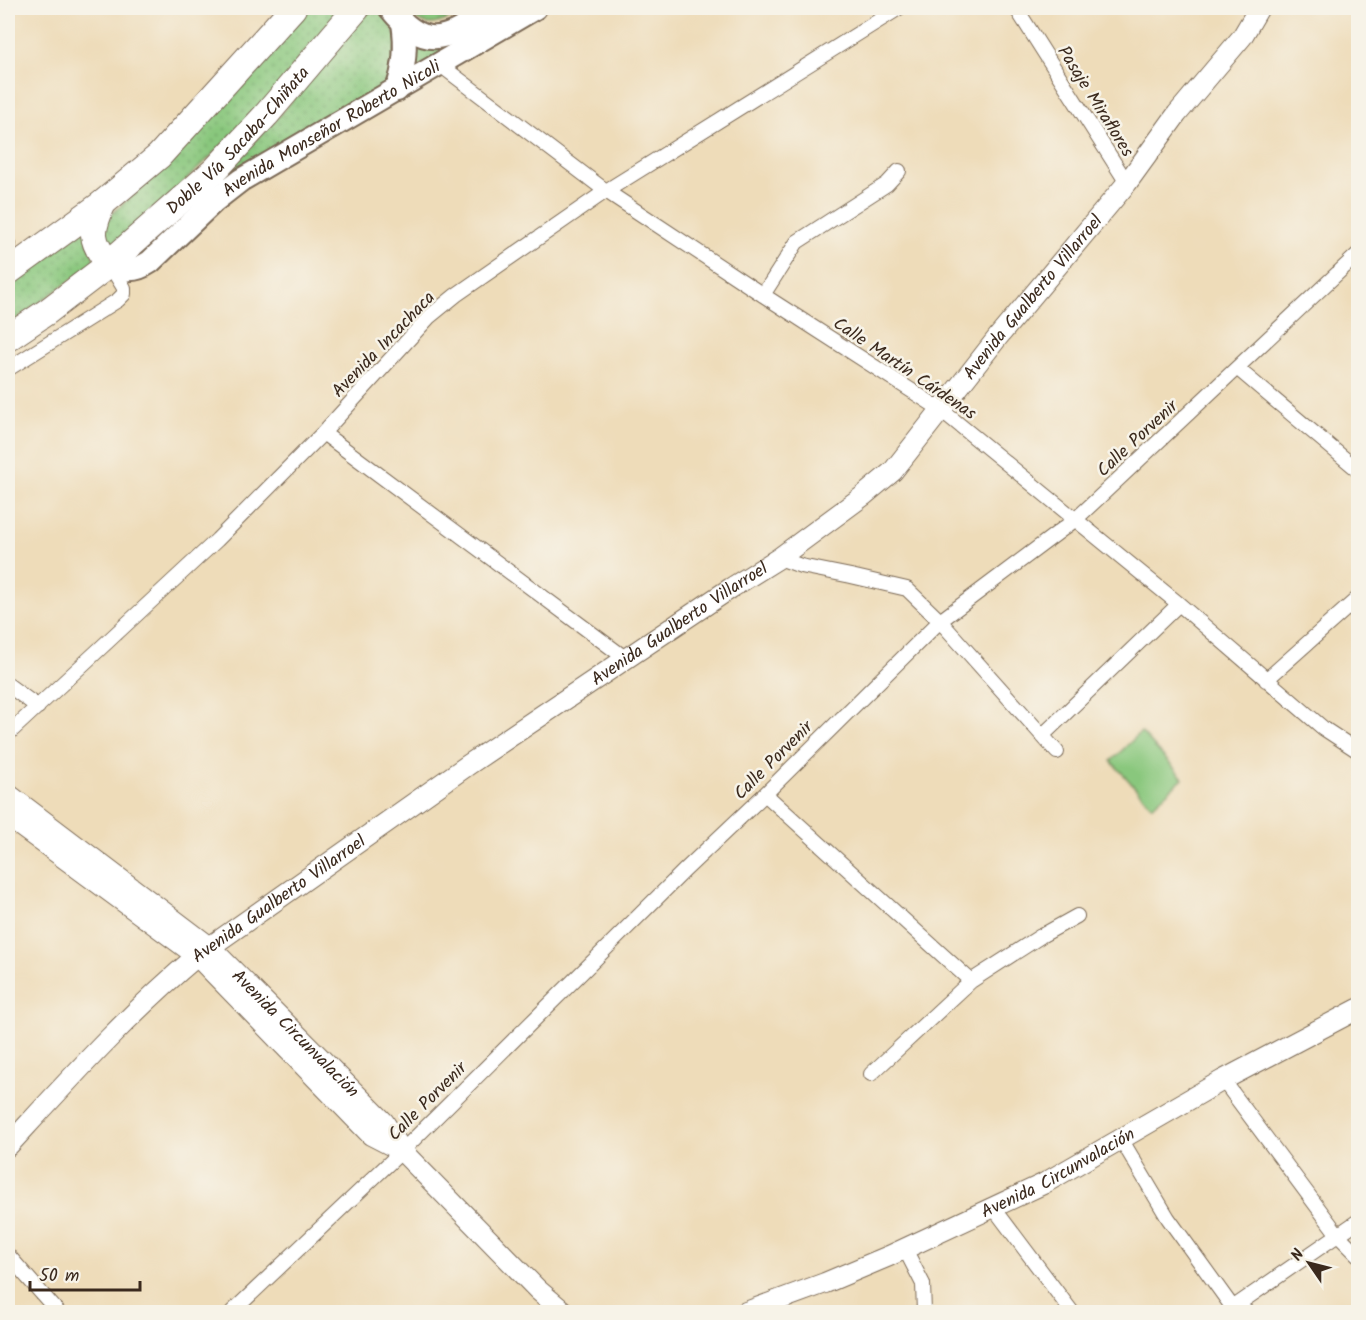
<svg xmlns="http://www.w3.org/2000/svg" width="1366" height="1320" viewBox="0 0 1366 1320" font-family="Kalam,sans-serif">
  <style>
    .grass { fill: url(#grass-dots); stroke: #62784e; stroke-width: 1.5 }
    .park { fill: url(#park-crowns); stroke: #62784e; stroke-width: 1.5 }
    .garden { fill: #89c77d; stroke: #62784e; stroke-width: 1.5 }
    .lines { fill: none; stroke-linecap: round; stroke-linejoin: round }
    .street-casing { stroke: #7a6854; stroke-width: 16 }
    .secondary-casing { stroke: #7a6854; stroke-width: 22 }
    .primary-casing { stroke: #7a6854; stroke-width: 26 }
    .highway-casing { stroke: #7a6854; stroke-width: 28 }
    .street { stroke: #fff; stroke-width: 14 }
    .secondary { stroke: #fff; stroke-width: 20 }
    .primary { stroke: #fff; stroke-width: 22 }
    .highway { stroke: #fff; stroke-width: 26 }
    .labels { text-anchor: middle; stroke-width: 5; stroke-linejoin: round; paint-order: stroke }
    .street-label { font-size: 18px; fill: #3b2a1e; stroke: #f7f3e8 }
  </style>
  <defs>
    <pattern id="grass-dots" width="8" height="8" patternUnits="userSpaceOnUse" patternTransform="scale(1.5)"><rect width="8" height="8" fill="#89c77d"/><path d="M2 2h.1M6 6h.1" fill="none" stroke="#71a266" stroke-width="1.8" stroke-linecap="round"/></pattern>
    <pattern id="park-crowns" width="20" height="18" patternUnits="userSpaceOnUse" patternTransform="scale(1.5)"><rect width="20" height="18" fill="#89c77d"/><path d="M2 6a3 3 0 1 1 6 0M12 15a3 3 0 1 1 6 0" fill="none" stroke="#71a266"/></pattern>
  </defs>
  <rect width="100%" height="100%" fill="#f7f3e8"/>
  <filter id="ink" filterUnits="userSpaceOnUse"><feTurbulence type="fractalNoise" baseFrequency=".0167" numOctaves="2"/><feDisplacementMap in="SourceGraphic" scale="12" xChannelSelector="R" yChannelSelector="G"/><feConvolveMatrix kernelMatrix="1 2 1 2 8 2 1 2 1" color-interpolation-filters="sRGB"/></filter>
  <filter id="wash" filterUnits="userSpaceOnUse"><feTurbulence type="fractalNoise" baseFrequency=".008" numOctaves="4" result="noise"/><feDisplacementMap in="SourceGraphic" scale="24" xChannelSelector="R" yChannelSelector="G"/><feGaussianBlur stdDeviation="1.35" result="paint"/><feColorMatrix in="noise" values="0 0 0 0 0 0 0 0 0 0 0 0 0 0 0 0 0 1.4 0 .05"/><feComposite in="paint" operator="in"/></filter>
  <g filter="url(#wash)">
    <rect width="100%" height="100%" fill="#eedcb9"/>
    <path class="grass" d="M305,8h35l-78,100 -152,144 -8,-23 5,-11 50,-44z
      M372,8h7c27,31 19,40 9,76l-202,126 -30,37 -28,16 142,-137z
      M509,8h11l-108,64v-31l43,-2z
      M85,228l10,35 -87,62v-37z"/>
    <path class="park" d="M406,8h64c-22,12 -46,29 -64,0z"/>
    <path class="garden" d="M1141,732l42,46 -31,28 -41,-45z"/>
  </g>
  <g filter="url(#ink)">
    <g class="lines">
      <g class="street-casing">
        <path id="street" d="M1016,8l111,175
          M439,64l167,127 157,104 177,114 239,195 144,124 35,23
          M8,243l1,1
          M763,295l34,-53 90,-58 12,-13
          M8,369l110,-69 6,-6v-6l-14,-23
          M1238,369l120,101
          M323,433l302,225
          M779,558l22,8 50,10 56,13 33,32 117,131
          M1266,680l92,-82
          M8,685l30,22
          M8,734l209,-194 106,-107 106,-116 27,-22 150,-104 293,-183
          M1043,735l136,-131
          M765,794l206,187
          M871,1074l100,-93 70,-45 36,-20
          M1223,1080l116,156 19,19
          M1121,1139l47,79 65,90 14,4
          M993,1207l79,105
          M905,1249l18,35 1,28
          M8,1255l50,57
          M1228,1311l130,-90
          M232,1312l170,-161 283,-281 80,-76 175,-173 136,-102 282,-265"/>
      </g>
      <g class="secondary-casing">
        <g id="secondary">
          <path id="s1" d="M8,794l202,153 174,175 18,29 136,139 26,22"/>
          <path d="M8,817l189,139 174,179 31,16"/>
          <path id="s2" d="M8,1146c60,-65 120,-132 189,-190l271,-191 263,-177 48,-30 84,-62 30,-25 105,-134 129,-154 50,-69 65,-77 17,-29"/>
          <path id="s3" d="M746,1312l79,-29 64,-27 154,-72 180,-104 135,-71"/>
        </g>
      </g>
      <g class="primary-casing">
        <g id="primary">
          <path d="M390,8c40,50 61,26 106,0"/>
          <path d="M397,90c8,-23 10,-43 6,-67"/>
          <path id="s4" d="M109,264c16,7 26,8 41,-2l64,-61 27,-21 294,-172"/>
        </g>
      </g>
      <g class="highway-casing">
        <g id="highway">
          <path d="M103,203c-12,27 -14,37 6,61"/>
          <path d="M8,272l95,-69 56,-47 134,-148"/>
          <path id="s5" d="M8,338l40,-27 51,-39 116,-102 51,-55 91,-107"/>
        </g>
      </g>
      <use href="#street" class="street"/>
      <use href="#secondary" class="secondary"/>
      <use href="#primary" class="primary"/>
      <use href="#highway" class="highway"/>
    </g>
  </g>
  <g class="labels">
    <g class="street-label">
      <text transform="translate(1096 101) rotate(58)" y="6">Pasaje Miraflores</text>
      <text dy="6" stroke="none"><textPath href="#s4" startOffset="270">Avenida Monseñor Roberto Nicoli</textPath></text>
      <text dy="6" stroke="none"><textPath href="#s5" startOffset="304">Doble Vía Sacaba-Chiñata</textPath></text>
      <text dy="6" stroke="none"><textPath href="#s2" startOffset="1340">Avenida Gualberto Villarroel</textPath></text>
      <text transform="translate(383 344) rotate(-46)" y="6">Avenida Incachaca</text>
      <text transform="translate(905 368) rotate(34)" y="6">Calle Martín Cárdenas</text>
      <text transform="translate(1137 438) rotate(-43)" y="6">Calle Porvenir</text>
      <text dy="6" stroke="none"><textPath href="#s2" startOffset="854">Avenida Gualberto Villarroel</textPath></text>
      <text transform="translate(773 760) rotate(-45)" y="6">Calle Porvenir</text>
      <text dy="6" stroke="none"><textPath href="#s2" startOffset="368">Avenida Gualberto Villarroel</textPath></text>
      <text dy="6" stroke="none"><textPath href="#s1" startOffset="375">Avenida Circunvalación</textPath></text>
      <text transform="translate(427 1101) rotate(-45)" y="6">Calle Porvenir</text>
      <text dy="6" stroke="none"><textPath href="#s3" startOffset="342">Avenida Circunvalación</textPath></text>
    </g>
  </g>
  <rect width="1366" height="1320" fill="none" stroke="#f7f3e8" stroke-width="30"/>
  <g transform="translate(1309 1263) rotate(305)" stroke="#f7f3e8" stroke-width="4.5" paint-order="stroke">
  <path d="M0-4.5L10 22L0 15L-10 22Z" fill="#3b2a1e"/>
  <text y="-9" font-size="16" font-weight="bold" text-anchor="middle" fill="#3b2a1e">N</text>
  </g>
  <path d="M30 1281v9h110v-9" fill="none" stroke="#3b2a1e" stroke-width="3"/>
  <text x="39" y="1281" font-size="18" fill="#3b2a1e" stroke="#f7f3e8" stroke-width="4.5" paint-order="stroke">50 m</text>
</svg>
